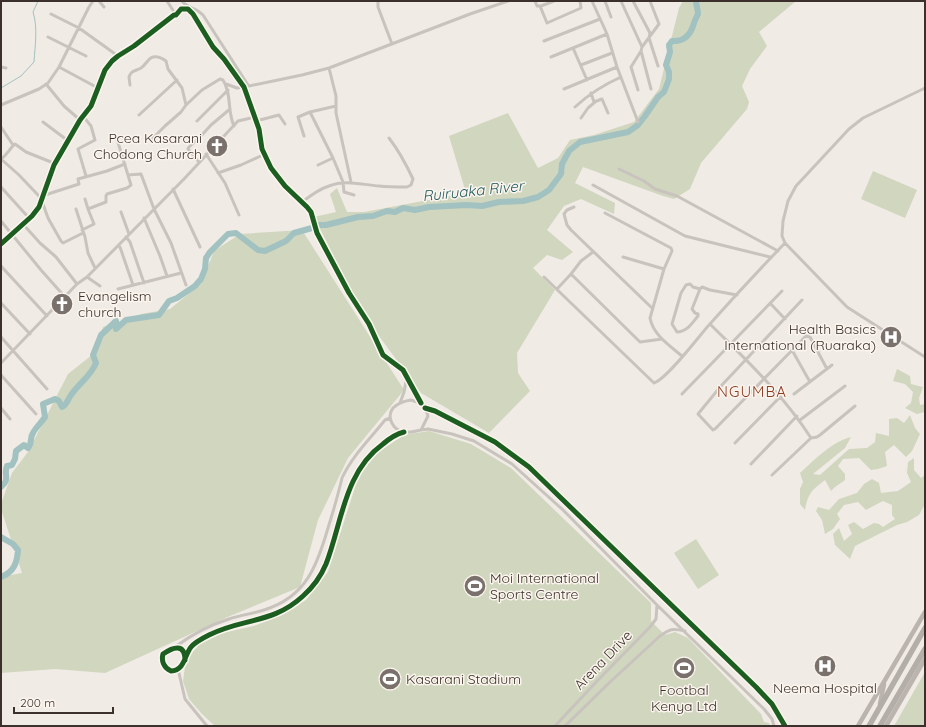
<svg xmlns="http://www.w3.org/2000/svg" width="926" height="727" viewBox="0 0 926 727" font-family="Quicksand,sans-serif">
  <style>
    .green { fill: #d1d6bf }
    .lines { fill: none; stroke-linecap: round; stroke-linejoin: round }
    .stream { stroke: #a1c2c1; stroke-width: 1 }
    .river { stroke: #a1c2c1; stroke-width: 6 }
    .minor { stroke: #c9c3be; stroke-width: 3 }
    .tertiary { stroke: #c9c3be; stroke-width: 4 }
    .secondary { stroke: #bab3ae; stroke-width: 4.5 }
    .trunk { stroke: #b4aea8; stroke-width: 5.5 }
    .cycleway-casing { stroke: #fbf5ee; stroke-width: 8 }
    .cycleway { stroke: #1b5e20; stroke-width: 5 }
    .labels { text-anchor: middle; stroke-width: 3; stroke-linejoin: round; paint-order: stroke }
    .poi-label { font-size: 14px; fill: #3b302b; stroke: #fbf5ee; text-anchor: start }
    .street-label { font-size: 14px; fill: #3b302b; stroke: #fbf5ee }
    .water-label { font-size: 15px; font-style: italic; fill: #1f5a5e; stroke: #fbf5ee }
    .neighbourhood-label { font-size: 15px; letter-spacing: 1px; fill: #8c3b22; stroke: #fbf5ee }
  </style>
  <rect width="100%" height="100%" fill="#f0ebe5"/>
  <path class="green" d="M683,1h113l-37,31 8,14 -17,23 -8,17 7,16 -2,7 -46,54 -11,26 -16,10 -11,-3 -80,-29 -8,16 40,20 -1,11 -33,-15 -17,7 -17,24 26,22 -11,8 -15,-5 -14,13 22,22 -38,63 1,20 12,18 -41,42 -68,-40 -42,-57 -29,-48 -36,-71 22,-5 -6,-18 7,-6 10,24h17l102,-19 -17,-57 59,-23 30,55 20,-10 12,-18 24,-5 40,-13 25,-33 13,-53 7,-28z
    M873,171l44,19 -12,28 -44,-19z
    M302,230l102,160 -56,68 -30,62 -18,67 -70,29 -125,57 -50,-4 -54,4v-96l21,-4 -21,-64v-5l11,-31 16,-21 40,-78 29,-23 6,-24 38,-13 29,-5 31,-25 13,-33 26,-17z
    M897,369l13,7 1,8 12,3 -4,11 1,7 5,-1v8l-8,2 -12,-6 6,-5 2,-11 -8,-8 -12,-3z
    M910,415l5,13 5,6 -8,17 -6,6 -12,-12 -9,7 2,14 -9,3 -7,1 -12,-12 -16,1 -5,7 7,8v6l-10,7 -4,4 -6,-11c-13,10 -17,13 -20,30l-5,-6v-15l3,-7 -3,-9c14,-13 33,-32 51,-36l-6,11 -32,26 7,1 29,-26 18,-1 8,-6 1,-9 13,3v-17l8,-1 7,5z
    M429,431l42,13 40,24 140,135v18l14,14 10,-3 13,6 73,76 3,8 5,1 1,3h-555l-13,-12 -13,-15 -6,-18 3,-21 13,-15 23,-12 32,-7 26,-10 26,-16 22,-28 30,-94 19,-25 27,-18z
    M914,458v12l7,8 4,-3v29l-6,11 -12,7 -10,3 -42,21 -5,13 -15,-14 -2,-11 6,-6 5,13 8,-7 -4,-9 6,-3 9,7 11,-6 5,1 4,3 12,-8 -3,-4v-10l-9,-4 -17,9 -8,-8 -14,3 -7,9 3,5 -7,10 -8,5 -3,-14 -6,-9 2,-4 11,3 10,-11 18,-6 7,-9 8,-5 7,4 2,10 17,-2 13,-9 -4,-9 1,-11z
    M696,539l23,36 -21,14 -24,-36z
    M925,672v54h-31z"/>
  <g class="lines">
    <path class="stream" d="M1,88l20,-12 13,-14c1,-17 4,-34 -1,-50l5,-11"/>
    <path class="river" d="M320,225h6l32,-8 15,-1 14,-5 8,1 8,-4 12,2 14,-3 38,-2 15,1 17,-4 24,-1 15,-4 11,-7 12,-16 1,-10 7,-13 11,-9 48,-10 10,-7 7,-9 13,-19 6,-5 5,-13v-7l-3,-7 4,-13 -1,-7 3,-4c13,1 19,-7 22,-18 1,-3 3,-7 4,-9 0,-4 -2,-9 -2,-13
      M1,487c10,-8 2,-12 6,-21l5,-1 3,-6 1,-8 8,-6 4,3c5,-6 1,-9 5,-15 3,-6 8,-10 12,-16l-2,-13 12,-5 4,2 3,6c5,-2 6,-8 9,-12 8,-12 20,-19 25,-32l-3,-8 8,-20 15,-14v8l10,-9 33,-5 10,-14 8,-3 18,-12 6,-7 4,-10 1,-11 4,-6 18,-18 8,-1 22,17 7,1 21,-10 8,-8 18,-5
      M1,537l12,7 5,6c-1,13 -4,22 -17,27"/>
    <path class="minor" d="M99,1l5,6
      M167,1l9,14 5,-6h7l5,5 20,33 11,12 20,28 15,42 3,20 9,19 14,18 22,21 4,5 6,21 32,60 20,31 14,31 20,15 18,33
      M182,1c7,9 13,5 21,14l45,70
      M378,1v6l14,37
      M535,1l2,5h4l13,-5
      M592,1l15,33 10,33 21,55
      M605,1l6,16
      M621,1l21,46
      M633,1l17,32 -1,5 9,28
      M540,6l7,17 34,-15 -1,-7
      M51,14l28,14 39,28
      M48,37l38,19
      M544,41l56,-22
      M573,48l14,32
      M641,51l10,38
      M551,57l56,-23
      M581,65l31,-12
      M1,67l5,1
      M59,67l39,21
      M329,68l7,28v17l15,69
      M46,84l18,22 16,14
      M226,84l11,4 7,-1 58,-12 27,-7 141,-54 38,-13
      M130,85l-1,-8c2,-7 7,-6 12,-9 5,-3 7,-10 12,-11 5,-1 9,1 13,4l2,8 14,19 4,17
      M925,88l-62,30 -14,11 -53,57 -8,15 -5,20 -1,15 3,7 62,64 78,50
      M564,89l53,-22
      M638,90l-7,-23 10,-16 1,-4 17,-23 -9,-23
      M591,93l3,9 8,-3 6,14
      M1,105l38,-16 9,-6 11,-16 30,-60 4,-6
      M336,106l-26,6 23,46 10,24 1,10 10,3
      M575,107c14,-13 28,-22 46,-30
      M139,115l38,-35
      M83,116l8,10 4,14 -17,9 8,27
      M581,118l7,-10 7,-6
      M197,121l31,-31
      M256,121l23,-6 6,9
      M43,122l24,18
      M1,127l12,18
      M304,136l-6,-19 12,-5
      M152,139l13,-13 16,-14 5,-7 16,-15 18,-11 3,1c9,14 4,31 11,46
      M206,154l19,29 14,32
      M1,159l18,16 19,20 4,6 6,17 13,23 2,2 20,-10
      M1,159c7,-5 8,-10 14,-15l11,8 25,10 3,3
      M199,162l-11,-13 1,-2 12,-11 10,-11 19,-16
      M318,165l15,-7
      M619,169l25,12 11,8 22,7 101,55
      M218,173l23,-8 24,-11
      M128,175l13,-1 13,35 17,34 15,42
      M593,185l92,51 85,21
      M1,187l28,31
      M173,189l27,58
      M45,195l34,-11 -1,-5 29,-8 18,-7
      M85,199l3,10
      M302,202c8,-6 17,-13 27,-16 17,-7 33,-1 50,0 9,1 19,1 28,1l4,-2 2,-6c-7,-15 -14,-28 -24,-41
      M574,207l-7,3 -3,4 3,11 4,5 81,78
      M76,209l9,28 3,16 7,15
      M121,212l8,22
      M605,213l66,35 1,3 -8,18 -14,49c3,17 20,28 32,38
      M144,218l16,38 7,20
      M1,221l40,49 24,27
      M22,223l18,20 16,14 21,27
      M82,230l12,-6 -6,-15 18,-7v-6l1,-2 20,-6 4,-3 -14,-46
      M126,237l4,5 14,41
      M120,247l13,38
      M593,252l-12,9 -10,13 69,68 22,-3
      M623,257l41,12
      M1,266l46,50
      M87,277l13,9
      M544,277l110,106c13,-4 45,-47 55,-58 25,-28 50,-55 76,-82
      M118,289l63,-16
      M557,289l14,-15
      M700,289l-8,20 3,4 3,1v2c-6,7 -11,16 -21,16l-5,-8 9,-31 5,-8 4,-1 3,3 7,2 2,-2 8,3 27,5
      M802,300l-81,86 -23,28 15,16 2,-1 91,-93 4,1 17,32
      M1,303l29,31
      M770,303l15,16
      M710,324c36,36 73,70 101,114
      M1,337l46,52
      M792,350l18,32
      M1,363l76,-79 10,-7 97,-98 54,-58 17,-4
      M1,375l35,39
      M682,394l100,-103
      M794,394l38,-29
      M411,400c9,2 15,6 17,16l-7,14c-5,1 -11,3 -16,2 -12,-1 -19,-15 -12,-24 5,-5 11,-7 18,-8z
      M400,403l4,-11 3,-16
      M1,408l9,11
      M425,408l10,3 60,31 34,25 227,220 16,17 13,22
      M800,420l45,-34
      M421,430l7,-1 24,5 22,7 38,23 50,45 95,96 107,104 8,10 2,7
      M735,443l46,-47
      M751,464l46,-48
      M772,475l39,-37 6,-1 3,-2 35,-29
      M175,647c16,-12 35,-22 54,-28 11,-4 23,-5 35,-9 42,-13 53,-44 64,-82 5,-16 10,-33 14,-50 10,-22 28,-39 43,-58l5,-2
      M185,660c0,-17 -12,-13 -22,-6 -2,7 1,14 8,17 14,-1 13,-15 20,-24 4,-5 12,-9 18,-12 33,-17 64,-11 94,-39 9,-8 18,-20 23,-32 16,-41 18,-92 57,-120 7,-6 13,-10 21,-12
      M178,669l7,30 22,27
      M555,726l43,-46 52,-53 6,-8 1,-14
      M565,726l45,-44 50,-46c10,-7 12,-8 25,-5"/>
    <path class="tertiary" d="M1,244l31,-28 7,-9 15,-42 26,-45 11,-14 14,-36 7,-9 6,-5 16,-10 40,-31h2"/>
    <path class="secondary" d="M880,704l4,-20
      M858,726l67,-114
      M886,726l39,-67"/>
    <path class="trunk" d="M869,726l56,-98
      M880,726l45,-77"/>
    <g class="cycleway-casing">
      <path id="cycleway" d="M1,244l31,-28 7,-9 15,-42 26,-45 11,-14 14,-36 7,-9 6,-5 16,-10 40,-31h2l5,-6h7l5,5 20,33 11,12 20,28 15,42 3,20 9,19 14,18 22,21 4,5 6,21 32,60 20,31 14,31 20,15 18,33
        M425,408l10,3 60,31 34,25 227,220 16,17 13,22
        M185,660c0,-17 -12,-13 -22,-6 -2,7 1,14 8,17 14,-1 13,-15 20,-24 4,-5 12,-9 18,-12 33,-17 64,-11 94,-39 9,-8 18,-20 23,-32 16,-41 18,-92 57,-120 7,-6 13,-10 21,-12"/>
    </g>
    <use href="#cycleway" class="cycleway"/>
  </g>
  <defs>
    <g id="church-disc" transform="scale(1.15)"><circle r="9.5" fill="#7a716c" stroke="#fbf5ee"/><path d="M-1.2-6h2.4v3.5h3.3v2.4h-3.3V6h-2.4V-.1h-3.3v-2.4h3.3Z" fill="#fff"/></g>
    <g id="hospital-disc" transform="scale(1.15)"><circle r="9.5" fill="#7a716c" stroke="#fbf5ee"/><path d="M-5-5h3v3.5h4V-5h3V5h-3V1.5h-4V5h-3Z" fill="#fff"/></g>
    <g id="stadium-disc" transform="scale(1.15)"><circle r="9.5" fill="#7a716c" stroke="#fbf5ee"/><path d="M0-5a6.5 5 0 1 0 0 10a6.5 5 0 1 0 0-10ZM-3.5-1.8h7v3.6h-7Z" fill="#fff"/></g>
  </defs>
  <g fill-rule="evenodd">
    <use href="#church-disc" x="217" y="146"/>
    <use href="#church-disc" x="62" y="304"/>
    <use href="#hospital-disc" x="891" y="337"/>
    <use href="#stadium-disc" x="475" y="586"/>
    <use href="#hospital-disc" x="825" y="666"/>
    <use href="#stadium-disc" x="684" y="668"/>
    <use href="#stadium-disc" x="390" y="679"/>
  </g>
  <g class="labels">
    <g class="poi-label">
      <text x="202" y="143" text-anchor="end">Pcea Kasarani<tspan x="202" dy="16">Chodong Church</tspan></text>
      <text x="78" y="301">Evangelism<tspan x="78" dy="16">church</tspan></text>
      <text x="876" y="334" text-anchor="end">Health Basics<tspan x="876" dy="16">International (Ruaraka)</tspan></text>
      <text x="490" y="583">Moi International<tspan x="490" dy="16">Sports Centre</tspan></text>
      <text x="406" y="684">Kasarani Stadium</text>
      <text x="825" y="693" text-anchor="middle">Neema Hospital</text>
      <text x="684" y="695" text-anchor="middle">Footbal<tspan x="684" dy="16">Kenya Ltd</tspan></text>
    </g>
    <g class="street-label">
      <text transform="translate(603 660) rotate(-46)" y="5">Arena Drive</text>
    </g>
    <g class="water-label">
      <text transform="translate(473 191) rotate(-6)" y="5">Ruiruaka River</text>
    </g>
    <g class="neighbourhood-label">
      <text x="752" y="397">NGUMBA</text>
    </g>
  </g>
  <rect width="926" height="727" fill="none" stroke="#3b302b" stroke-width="4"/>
  <path d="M14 707v6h99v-6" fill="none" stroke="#3b302b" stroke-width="2"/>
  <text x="20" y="707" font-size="12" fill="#3b302b" stroke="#fbf5ee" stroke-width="3" paint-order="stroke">200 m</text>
</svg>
